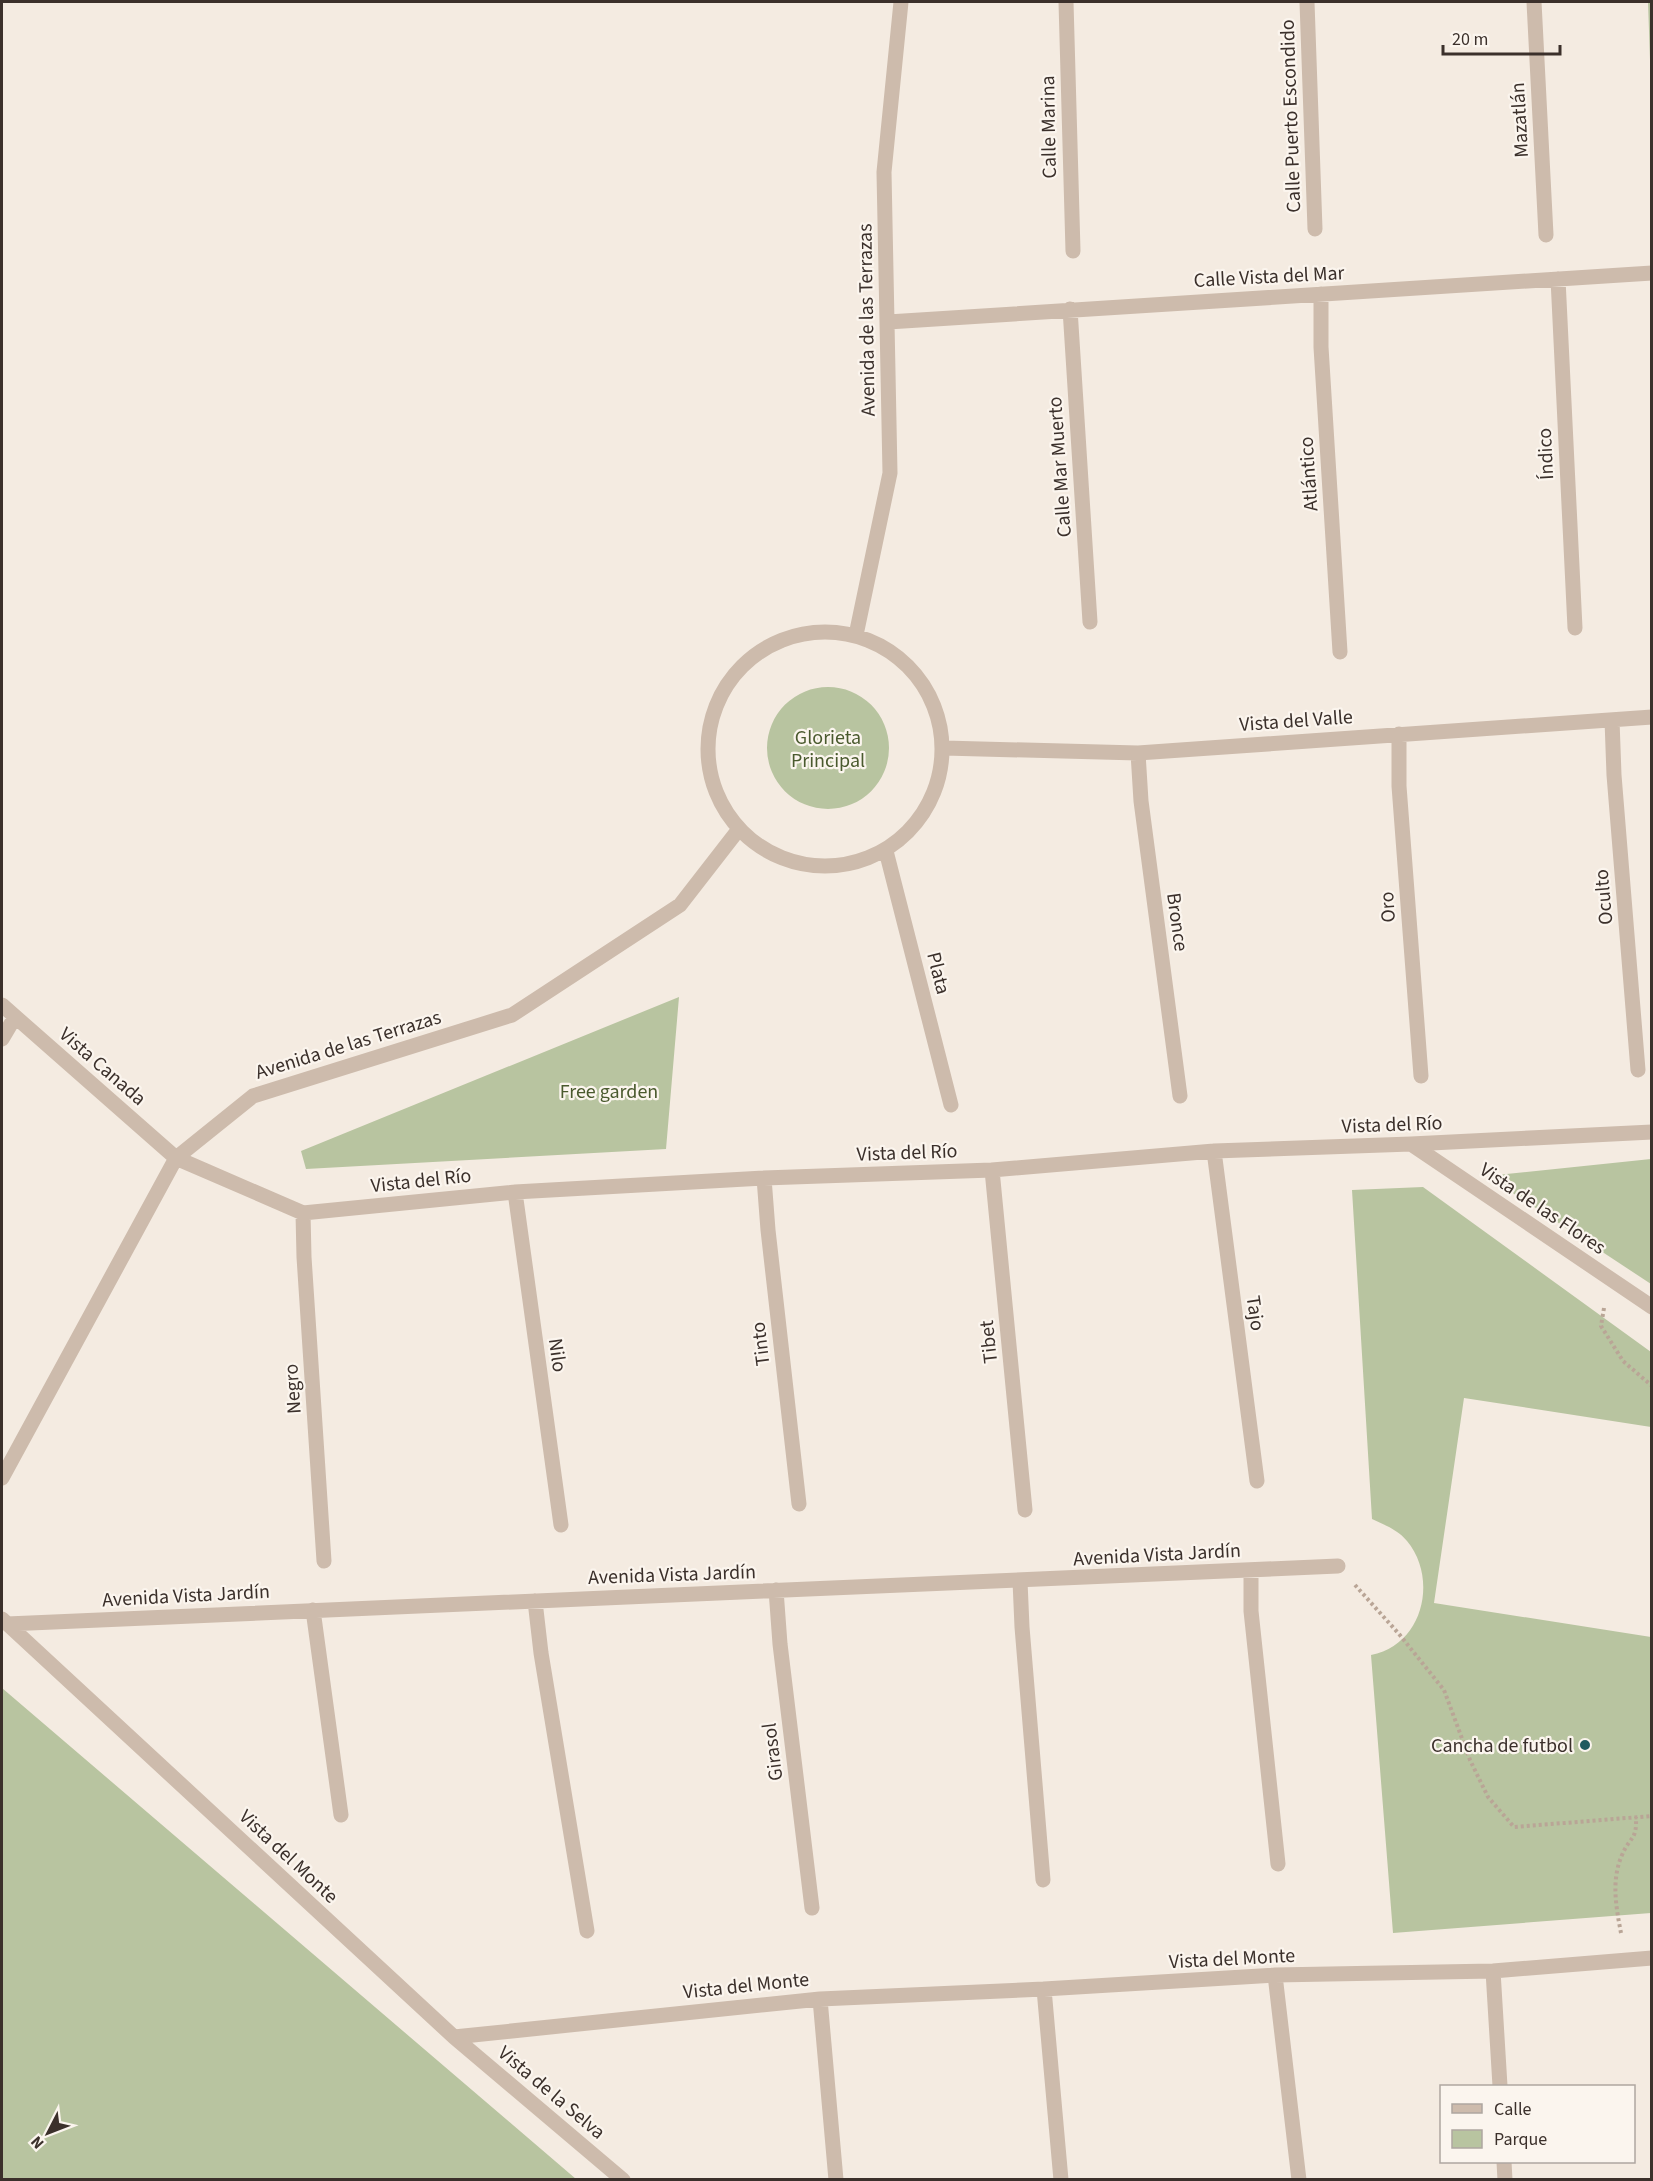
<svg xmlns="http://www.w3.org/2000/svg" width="1653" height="2181" viewBox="0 0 1653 2181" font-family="'Source Sans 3',sans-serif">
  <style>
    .green { fill: #b8c4a0 }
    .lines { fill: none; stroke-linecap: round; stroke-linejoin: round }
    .path { stroke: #b9a596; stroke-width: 4; stroke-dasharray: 3 3; stroke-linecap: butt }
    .street { stroke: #cdbbac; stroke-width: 15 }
    .poi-dot { fill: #1f5a5e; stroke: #fbf5ee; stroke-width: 2 }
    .labels { text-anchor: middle; stroke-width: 4.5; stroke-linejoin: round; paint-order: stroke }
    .street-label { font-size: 20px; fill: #3b302b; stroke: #fbf5ee }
    .park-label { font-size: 20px; fill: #4a5a2e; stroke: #fbf5ee }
    .poi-label { font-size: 20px; fill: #3b302b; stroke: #fbf5ee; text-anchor: end }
  </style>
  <rect width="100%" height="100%" fill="#f4ebe1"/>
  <path class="green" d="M1648,2h4l-1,87z
    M767 748a61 61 0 1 1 122 0a61 61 0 1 1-122 0Z
    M679,997l-13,152 -360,20 -5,-18z
    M1651,1159v125l-164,-108z
    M1423,1187l228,165v75l-187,-29 -30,205 217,34v276l-258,20 -22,-278c53,-10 67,-77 36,-114 -9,-11 -22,-16 -35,-22l-20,-329z
    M2,1688l574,491h-574z"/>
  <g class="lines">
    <path class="path" d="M1604,1308l-3,18 22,35 29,25
      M1355,1585l44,49 45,56 26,70 18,37 26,30 138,-11
      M1621,1933c-5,-26 -10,-53 1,-78 8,-19 15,-14 14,-38"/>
    <path class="street" d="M1066,2l7,249
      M1307,2l8,227
      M1534,2l12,233
      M1558,279l17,349
      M1321,294v53l19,305
      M1070,309l20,313
      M888,322l764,-49
      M708 749a117 117 0 1 1 234 0a117 117 0 1 1-234 0Z
      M856,635l34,-162 -6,-301 17,-170
      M1612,720l2,55 24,295
      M1399,734v52l22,290
      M944,748l194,5 514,-36
      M1138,753l3,48 39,295
      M886,851l65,254
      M2,1005l174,153 127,55 212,-21 249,-14 228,-8 222,-19 197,-7 241,-12
      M2,1039l13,-22
      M1411,1144l241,163
      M1214,1151l43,330
      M992,1170l33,340
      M764,1178l4,52 31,274
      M515,1192l46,333
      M303,1213l1,44 20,304
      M2,1478l174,-320 77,-62 259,-81 168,-110 59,-76
      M1251,1570v41l27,253
      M1020,1581l2,46 21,253
      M776,1590l4,54 32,264
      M535,1601l6,52 46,278
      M313,1610l28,205
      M2,1619l452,418 366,-38 224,-10 231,-14 218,-4 159,-13
      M7,1624l1331,-58
      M1493,1971l7,115
      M1275,1975l24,205
      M1044,1989l17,191
      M820,1999l16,181
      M454,2037l169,143
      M1504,2162l1,18"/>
  </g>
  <circle class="poi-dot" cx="1585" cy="1745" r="6"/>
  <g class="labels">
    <g class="street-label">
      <text transform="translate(1290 116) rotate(-92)" y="7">Calle Puerto Escondido</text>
      <text transform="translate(1519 120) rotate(-93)" y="7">Mazatlán</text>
      <text transform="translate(1048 127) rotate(-91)" y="7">Calle Marina</text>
      <text transform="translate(1269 276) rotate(-3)" y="7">Calle Vista del Mar</text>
      <text transform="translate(866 320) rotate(-91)" y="7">Avenida de las Terrazas</text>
      <text transform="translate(1545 454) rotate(-93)" y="7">Índico</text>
      <text transform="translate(1059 467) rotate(-94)" y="7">Calle Mar Muerto</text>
      <text transform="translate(1308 474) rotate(-94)" y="7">Atlántico</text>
      <text transform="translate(1296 720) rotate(-4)" y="7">Vista del Valle</text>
      <text transform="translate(1603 897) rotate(-95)" y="7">Oculto</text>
      <text transform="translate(1387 907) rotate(-94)" y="7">Oro</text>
      <text transform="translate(1178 922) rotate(82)" y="7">Bronce</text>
      <text transform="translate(939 973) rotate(76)" y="7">Plata</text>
      <text transform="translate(348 1044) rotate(-17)" y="7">Avenida de las Terrazas</text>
      <text transform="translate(103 1066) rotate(41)" y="7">Vista Canada</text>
      <text transform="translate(1392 1124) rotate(-2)" y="7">Vista del Río</text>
      <text transform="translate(907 1152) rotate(-2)" y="7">Vista del Río</text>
      <text transform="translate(421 1180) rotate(-6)" y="7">Vista del Río</text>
      <text transform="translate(1543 1208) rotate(34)" y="7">Vista de las Flores</text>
      <text transform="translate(1256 1313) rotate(82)" y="7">Tajo</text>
      <text transform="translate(988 1342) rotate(-96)" y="7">Tibet</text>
      <text transform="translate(760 1344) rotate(-97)" y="7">Tinto</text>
      <text transform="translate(558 1355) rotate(82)" y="7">Nilo</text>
      <text transform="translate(292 1389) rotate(-94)" y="7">Negro</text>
      <text transform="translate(1157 1554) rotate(-3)" y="7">Avenida Vista Jardín</text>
      <text transform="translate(672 1574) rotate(-2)" y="7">Avenida Vista Jardín</text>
      <text transform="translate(186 1595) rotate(-3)" y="7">Avenida Vista Jardín</text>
      <text transform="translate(772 1752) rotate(-97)" y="7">Girasol</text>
      <text transform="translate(289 1856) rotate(43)" y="7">Vista del Monte</text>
      <text transform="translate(1232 1958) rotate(-3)" y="7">Vista del Monte</text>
      <text transform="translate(746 1985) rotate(-6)" y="7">Vista del Monte</text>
      <text transform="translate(552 2092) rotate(40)" y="7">Vista de la Selva</text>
    </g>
    <g class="park-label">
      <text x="828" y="744">Glorieta<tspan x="828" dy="23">Principal</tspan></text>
      <text x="609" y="1098">Free garden</text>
    </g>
    <g class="poi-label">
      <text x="1573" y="1752">Cancha de futbol</text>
    </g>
  </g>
  <rect width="1653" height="2181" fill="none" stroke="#3b302b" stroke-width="6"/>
  <rect x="1440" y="2085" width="195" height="78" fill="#fbf5ee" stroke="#aea6a0" stroke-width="1.5"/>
  <rect x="1452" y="2104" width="30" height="9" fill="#cdbbac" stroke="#aea6a0" stroke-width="1.5"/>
  <text x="1494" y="2115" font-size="18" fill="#3b302b">Calle</text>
  <rect x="1452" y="2130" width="30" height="18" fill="#b8c4a0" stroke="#aea6a0" stroke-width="1.5"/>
  <text x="1494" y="2145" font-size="18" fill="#3b302b">Parque</text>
  <g transform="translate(48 2133) rotate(228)" stroke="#fbf5ee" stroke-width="4.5" paint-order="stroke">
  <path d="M0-4.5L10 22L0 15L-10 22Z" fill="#3b302b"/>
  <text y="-9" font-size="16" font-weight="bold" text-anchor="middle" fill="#3b302b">N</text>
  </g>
  <path d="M1443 45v9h117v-9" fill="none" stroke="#3b302b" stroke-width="3"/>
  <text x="1452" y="45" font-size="18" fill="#3b302b" stroke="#fbf5ee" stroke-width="4.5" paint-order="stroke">20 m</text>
</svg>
